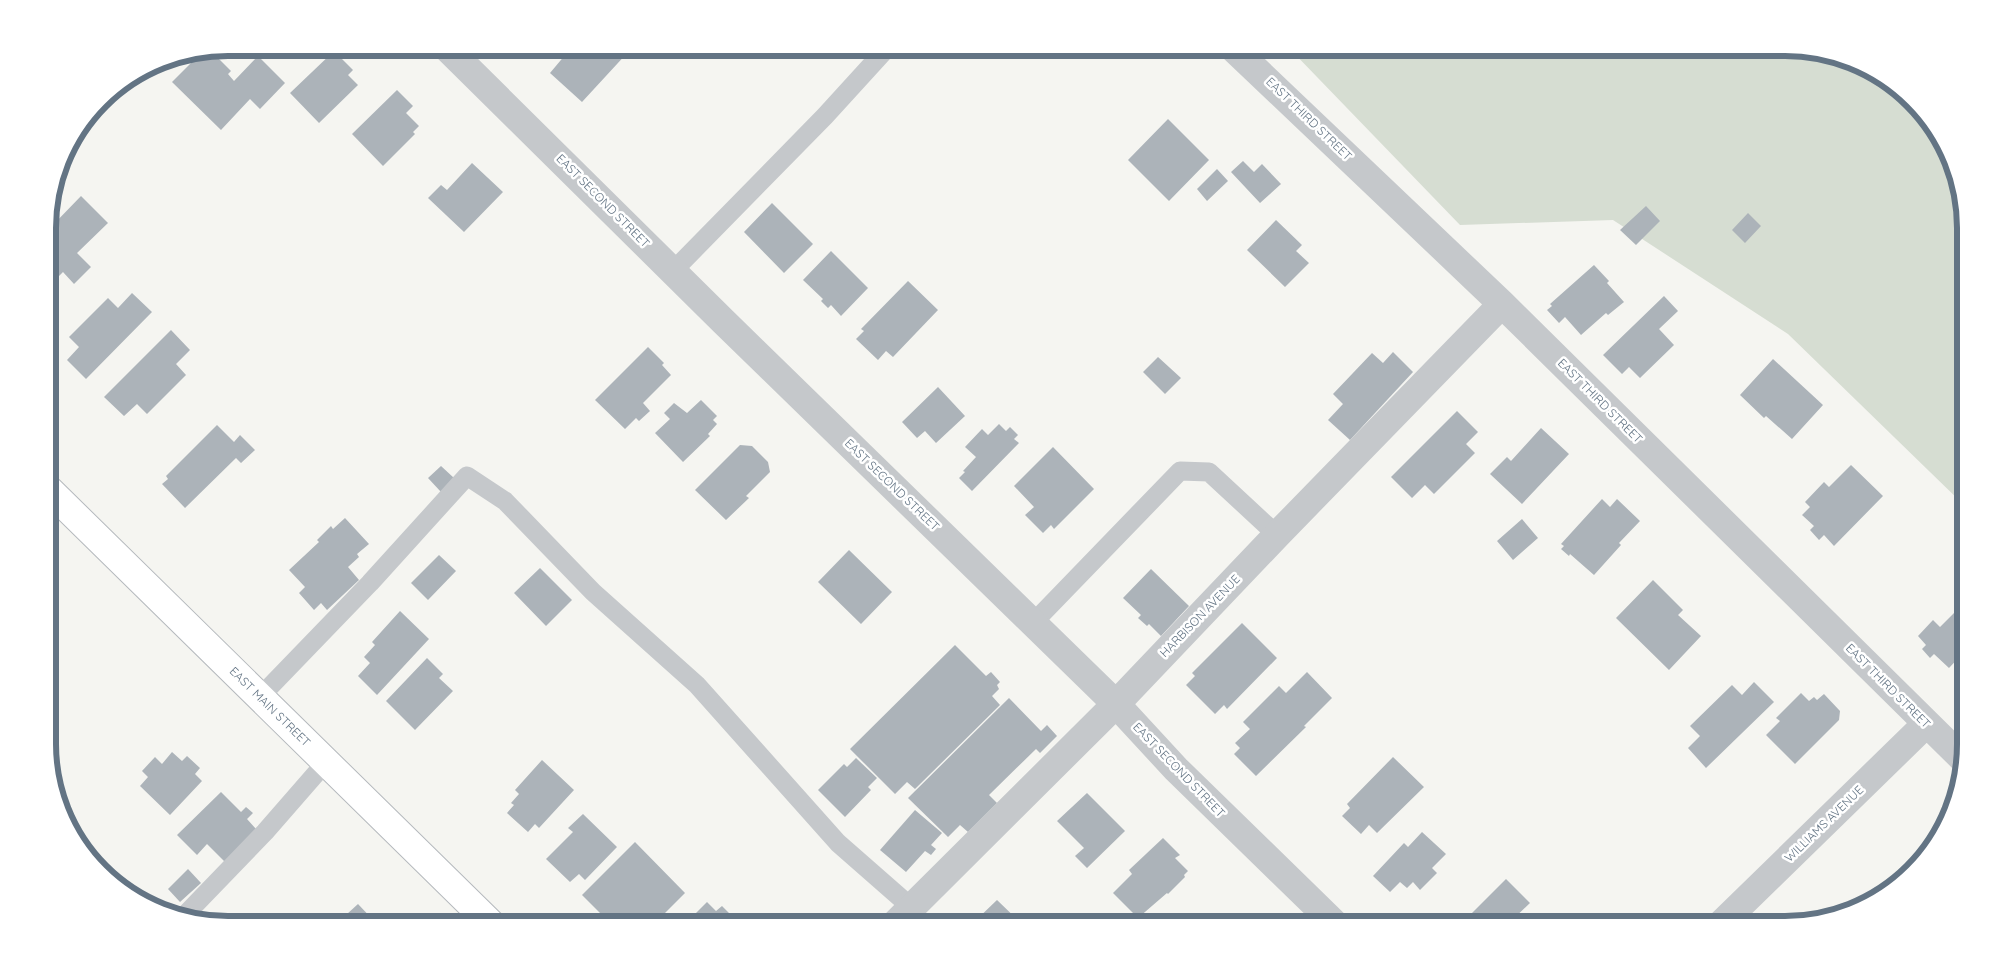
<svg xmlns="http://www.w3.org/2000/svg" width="2013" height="972" viewBox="0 0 2013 972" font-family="Quicksand,sans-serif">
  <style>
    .green { fill: #d6ddd2 }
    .building { fill: #acb3b9 }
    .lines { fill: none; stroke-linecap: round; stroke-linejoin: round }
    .primary-casing { stroke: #b5b9bd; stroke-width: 30 }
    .service { stroke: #c5c8cb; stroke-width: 19 }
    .minor { stroke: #c5c8cb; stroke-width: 28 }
    .primary { stroke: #fff; stroke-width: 28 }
    .labels { text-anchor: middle; stroke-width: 5; stroke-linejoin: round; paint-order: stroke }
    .street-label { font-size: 12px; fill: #637484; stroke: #fff }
    .rim { fill: none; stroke: #637484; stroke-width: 6 }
  </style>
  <rect width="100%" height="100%" fill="#f5f5f1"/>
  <path class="green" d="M1289,48h496l69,13 74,57 36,87 1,301 -177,-172 -175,-114 -153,5z"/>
  <path class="building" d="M571,48h55l3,3 -47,51 -32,-29z
    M211,51l20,20 -3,3 6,7 24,-25 27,27 -25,26 -10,-10 -29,31 -49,-48 29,-29z
    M334,51l19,19 -5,5 10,10 -39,38 -29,-30z
    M397,90l16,16 -7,7 13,13 -6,6 2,2 -32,32 -31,-32z
    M1168,119l41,41 -40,41 -41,-41z
    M1243,161l11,11 8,-8 19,20 -21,19 -29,-31z
    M472,163l31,29 -39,40 -36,-34 13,-13 6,5z
    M1217,169l11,12 -21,20 -10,-12z
    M81,196l27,27 -31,30 14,14 -17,17 -11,-12 -15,15v-64l3,4z
    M772,203l41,41 -29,29 -40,-41z
    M1646,206l14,15 -24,24 -16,-15z
    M1748,213l13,13 -16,17 -13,-13z
    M1276,220l26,25 -6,6 13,12 -24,24 -38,-37z
    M831,251l37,37 -27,28 -10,-11 -3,3 -7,-7 2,-2 -20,-19z
    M1594,265l15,16 -2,2 17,19 -16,13 -2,-2 -25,22 -16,-18 -6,6 -12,-13 5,-4 -2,-2z
    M908,281l30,29 -45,47 -7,-6 -8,9 -22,-21 8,-8 -3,-2z
    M132,293l20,19 -66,67 -19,-19 12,-13 -10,-10 39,-39 10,10z
    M1664,296l14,15 -19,18 15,16 -34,33 -11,-11 -7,7 -19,-19z
    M171,330l19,20 -14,14 10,11 -39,39 -10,-10 -13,12 -20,-19z
    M648,347l16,16 -2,2 9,10 -28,28 7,8 -11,10 -3,-3 -11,11 -30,-29z
    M1393,352l20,20 -63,68 -22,-20 15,-16 -10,-10 39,-41 11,10z
    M1158,357l23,21 -16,16 -22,-22z
    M1773,359l50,46 -31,34 -26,-23 -2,2 -24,-23z
    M938,387l27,29 -29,27 -11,-12 -8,7 -15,-16z
    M701,400l16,16 -4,4 4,4 -9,10 2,2 -27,26 -28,-29 15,-14 -6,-6 10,-10 13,10z
    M1457,411l21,21 -12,12 9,9 -41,41 -9,-9 -13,13 -21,-21z
    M999,424l7,7 4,-4 8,8 -4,4 5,4 -47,48 -13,-13 6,-6 -2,-1 13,-14 -11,-10 17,-18 6,6z
    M217,425l17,17 6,-7 15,15 -14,13 -5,-5 -51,50 -23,-24 6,-5 -2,-3z
    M1541,428l28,26 -47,50 -32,-30 17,-17 4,4z
    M740,445l12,1 16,16 2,10 -24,24 3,2 -23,22 -31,-30z
    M1053,447l41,42 -40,40 -3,-4 -8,8 -18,-18 9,-8 -20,-21z
    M1851,465l32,31 -49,50 -10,-11 -5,5 -9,-10 4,-4 -12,-11 8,-8 -5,-5 19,-20 5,5z
    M441,466l13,12 -13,14 -13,-14z
    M1602,499l8,8 7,-8 23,22 -21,22 2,2 -27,30 -24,-21 -1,2 -8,-7 3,-3 -3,-2z
    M345,518l24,26 -12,10 2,3 -11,10 11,13 -32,30 -6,-7 -7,7 -15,-17 6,-6 -16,-17 30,-28 -2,-2 14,-14 2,3z
    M1522,519l16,19 -25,22 -16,-19z
    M849,550l43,42 -31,32 -43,-42z
    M439,555l17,16 -28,29 -17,-17z
    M540,568l32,32 -26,26 -32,-33z
    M1151,569l38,37 -28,30 -12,-12 -2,2 -9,-8 3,-3 -18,-17z
    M1653,580l30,30 -5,5 23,21 -32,34 -53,-52z
    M400,611l29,28 -52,56 -19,-19 12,-13 -6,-6 11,-12 -3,-3z
    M1954,613l11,11v27l-16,17 -15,-14 -4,4 -8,-9 4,-4 -8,-9 15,-16 7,7z
    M1242,623l35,35 -50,51 -3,-4 -9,9 -29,-29 9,-9 -3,-3z
    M955,645l31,31 5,-4 9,10 -3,3 2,4 -7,7 8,9 -85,84 -8,-7 -12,12 -45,-45z
    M427,658l16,16 -4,4 14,13 -38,39 -29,-29z
    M1307,672l25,26 -28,28 2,1 -50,49 -22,-22 6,-6 -5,-5 15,-14 -7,-7 36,-36 7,7z
    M1754,682l20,20 -68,66 -18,-20 12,-12 -10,-10 42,-41 10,10z
    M1801,693l8,8 5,-4 3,3 7,-6 16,17 -1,9 -44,44 -29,-29 14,-14 -4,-3z
    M1009,698l32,33 6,-6 10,11 -17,17 -4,-4 -47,46 8,8 -29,29 -8,-7 -12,12 -40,-39z
    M172,752l10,9 5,-5 13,12 -5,6 7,7 -32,34 -30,-29 8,-9 -6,-6 13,-14 7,7z
    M1393,757l31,30 -47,46 -8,-8 -8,9 -19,-18 8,-8 -3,-4z
    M856,758l21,20 -9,9 3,3 -26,27 -27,-27 26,-26 3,3z
    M542,760l32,30 -35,38 -4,-4 -7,8 -21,-19 7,-8 -3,-2 8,-9 -4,-4z
    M221,792l20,20 5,-5 7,6 -6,6 10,11 -32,32 -18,-18 -10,11 -20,-20z
    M1087,793l38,38 -38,37 -12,-12 9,-8 -27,-27z
    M915,810l27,23 -11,12 5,4 -5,6 -6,-4 -19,21 -26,-22z
    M583,814l34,33 -32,33 -6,-6 -9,8 -24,-23 27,-27 -5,-4z
    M1422,832l24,22 -14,14 5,5 -17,17 -7,-8 -6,6 -7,-6 -10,10 -17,-16 31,-33 4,4z
    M1163,838l17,17 -5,3 13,13 -4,4 1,2 -17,17 -1,-1 -29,25 -25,-25 19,-19 -3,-4z
    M635,842l50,51 -31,31h-51l-5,-4 4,-5 -20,-20z
    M188,869l13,14 -21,19 -12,-13z
    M1506,879l24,24 -22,21h-47z
    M997,900l25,24h-50z
    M707,902l9,9 6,-5 10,10 -5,5 3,3h-45z
    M358,904l19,20h-41z"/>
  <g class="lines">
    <g class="primary-casing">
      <g id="primary">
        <path id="s1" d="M48,489l443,435"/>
      </g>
    </g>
    <path class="service" d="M673,271l152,-155 62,-68
      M1033,623l147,-152 29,1 68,63
      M260,697l110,-114 97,-107 38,25 88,91 104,93 141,158 73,64
      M184,916l81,-84 61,-70"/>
    <path class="minor" d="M447,48l276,273 393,383 60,65 159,155
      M1233,48l269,256 461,455
      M895,924l221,-220 161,-169 225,-231
      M1721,924l205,-200"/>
    <use href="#primary" class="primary"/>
  </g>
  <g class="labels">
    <g class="street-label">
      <text transform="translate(1309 119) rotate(44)" y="4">EAST THIRD STREET</text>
      <text transform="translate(603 201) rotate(45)" y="4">EAST SECOND STREET</text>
      <text transform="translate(1600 401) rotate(45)" y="4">EAST THIRD STREET</text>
      <text transform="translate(892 485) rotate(44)" y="4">EAST SECOND STREET</text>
      <text transform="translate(1200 616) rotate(-46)" y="4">HARBISON AVENUE</text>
      <text transform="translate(1888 686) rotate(45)" y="4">EAST THIRD STREET</text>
      <text dy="4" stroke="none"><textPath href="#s1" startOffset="311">EAST MAIN STREET</textPath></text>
      <text transform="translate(1179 770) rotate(46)" y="4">EAST SECOND STREET</text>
      <text transform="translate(1824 824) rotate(-44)" y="4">WILLIAMS AVENUE</text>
    </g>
  </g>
  <path d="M0 0H2013V972H0ZM228 56H1785A172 172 0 0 1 1957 228V744A172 172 0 0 1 1785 916H228A172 172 0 0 1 56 744V228A172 172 0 0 1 228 56Z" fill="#fff" fill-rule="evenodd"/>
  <path class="rim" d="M228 56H1785A172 172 0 0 1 1957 228V744A172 172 0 0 1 1785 916H228A172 172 0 0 1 56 744V228A172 172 0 0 1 228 56Z"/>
</svg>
